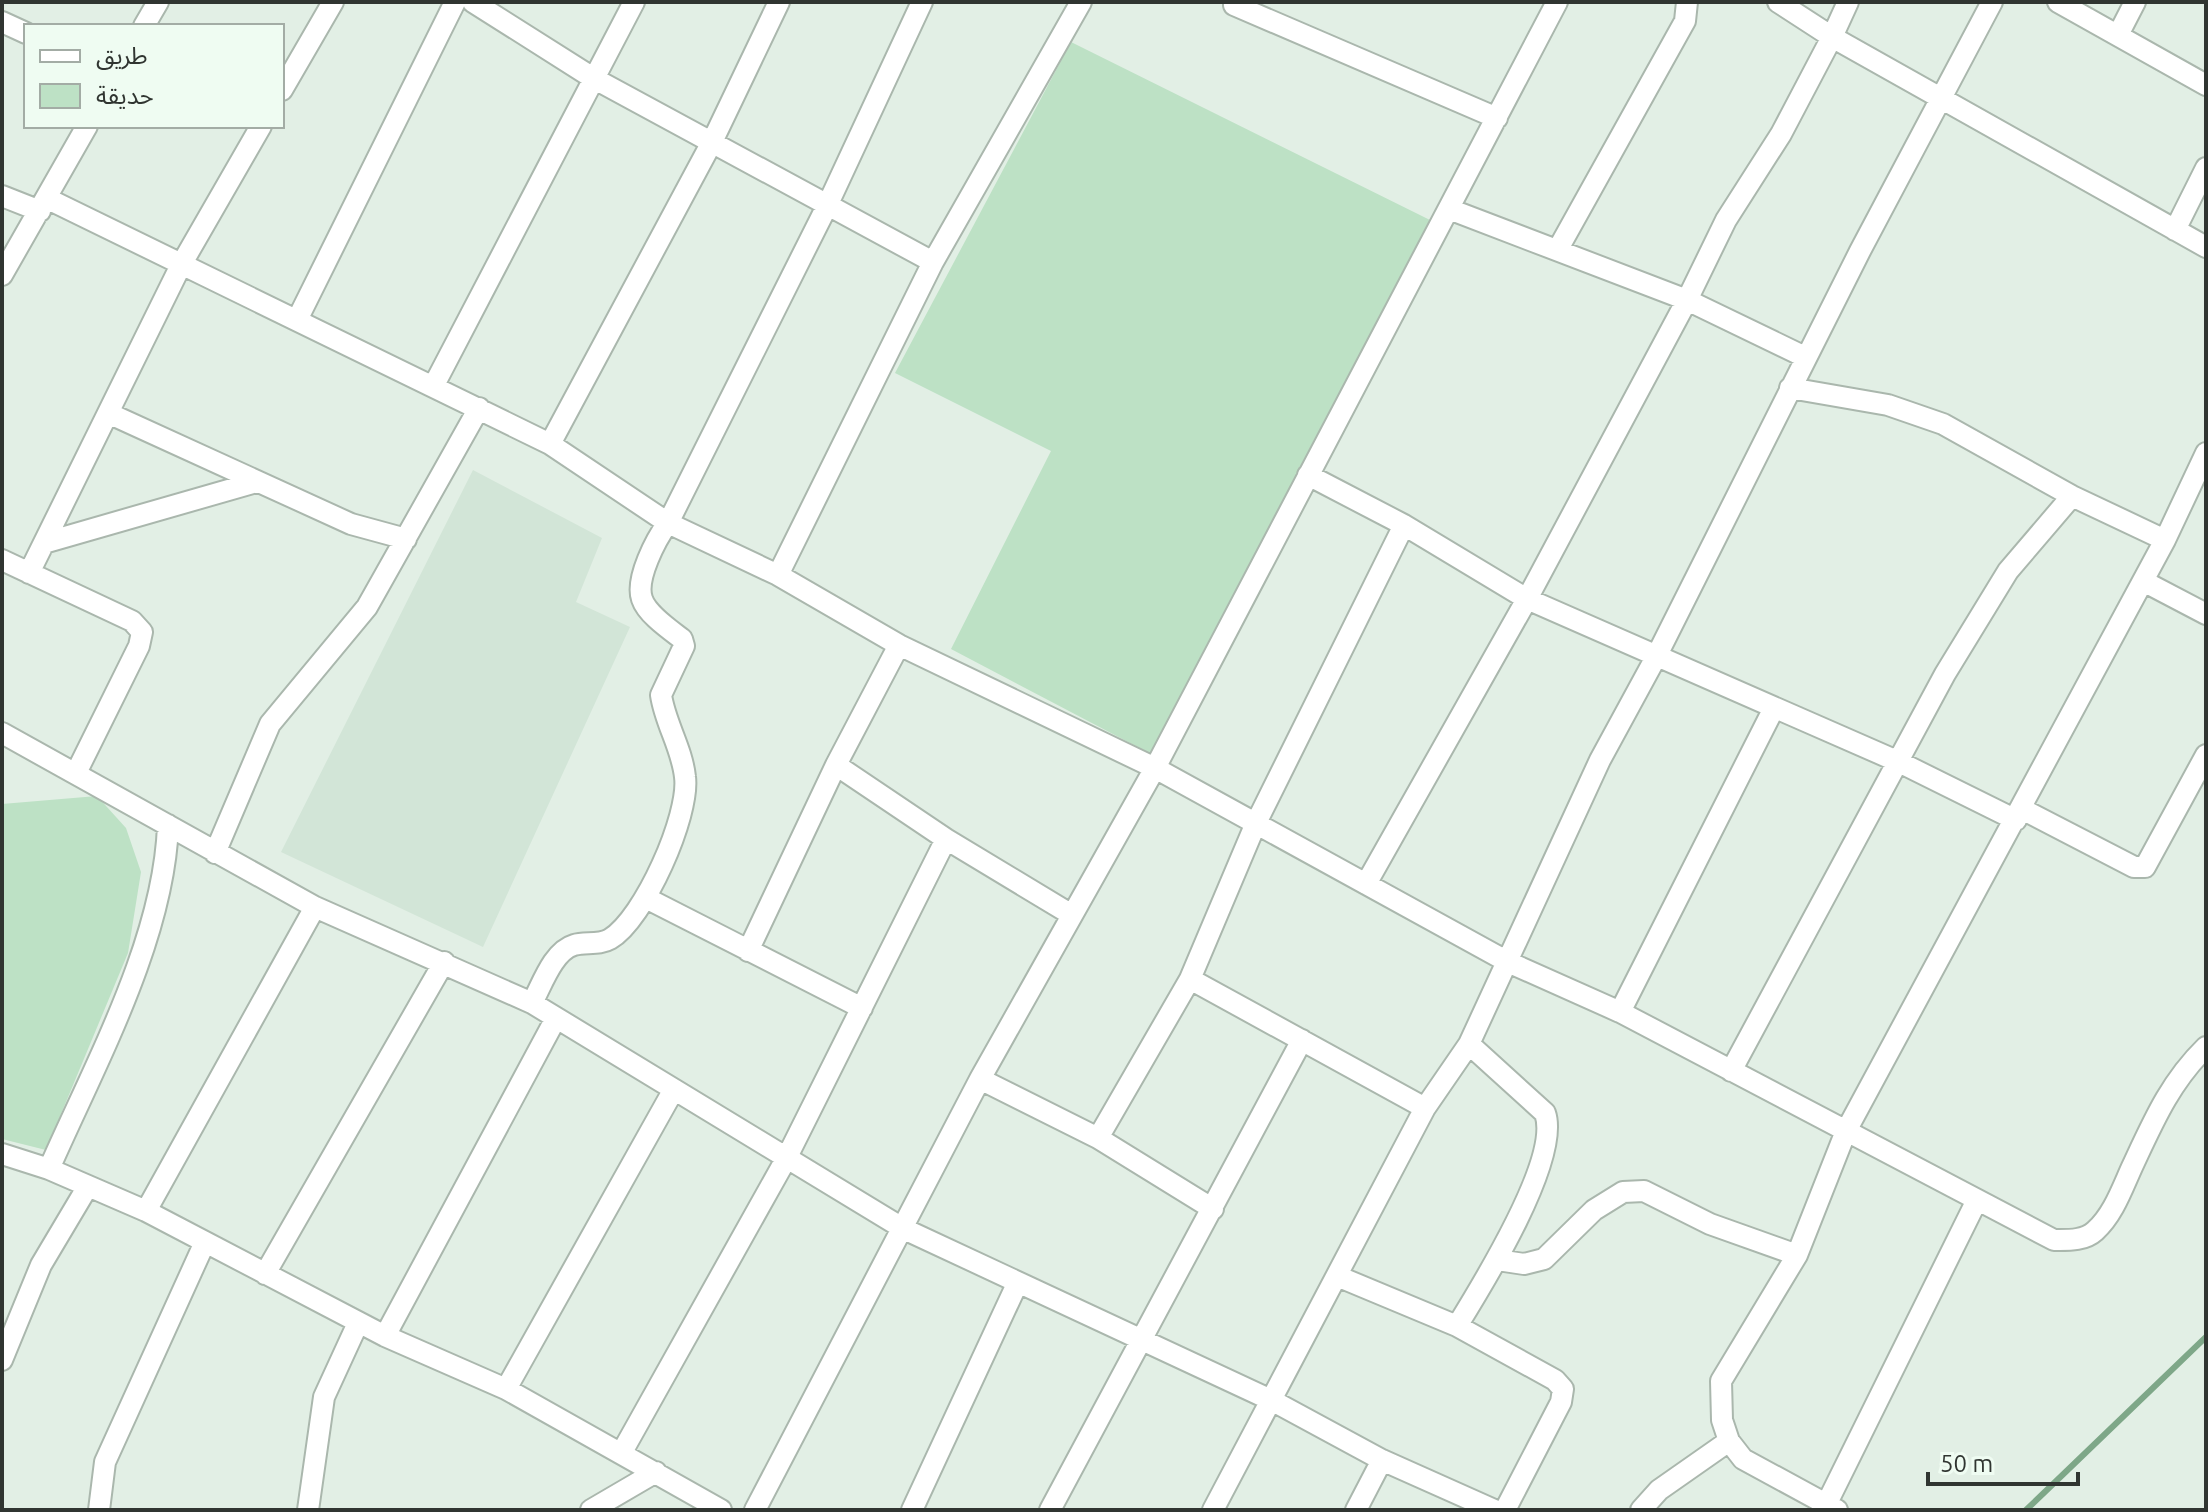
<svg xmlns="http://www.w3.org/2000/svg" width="2208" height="1512" viewBox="0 0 2208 1512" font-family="Ubuntu,'Noto Sans Arabic',sans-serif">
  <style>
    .built { fill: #d2e5d7 }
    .green { fill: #bde1c5 }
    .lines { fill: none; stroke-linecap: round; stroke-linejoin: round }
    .stream { stroke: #7ea788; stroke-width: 6 }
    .minor-casing { stroke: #aab7ad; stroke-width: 24 }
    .minor { stroke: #fff; stroke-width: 20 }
  </style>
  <rect width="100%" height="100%" fill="#e2efe5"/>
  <path class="built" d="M473,470l129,68 -26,64 54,25 -147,320 -202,-95z"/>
  <path class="green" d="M1071,42l359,178 -279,534 -200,-105 100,-198 -156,-78z
    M97,796l29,32 15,44 -13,81 -82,197 -44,-11v-335z"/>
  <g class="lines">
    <path class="stream" d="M2026,1510l180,-173"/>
    <g class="minor-casing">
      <path id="minor" d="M473,2l120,76 340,184
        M1848,2l-16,35 374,210
        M2058,2l148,83
        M1234,5l263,113
        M2,22l24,11
        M144,26l14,-24
        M2118,35l17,-33
        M282,90l51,-88
        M2,196l38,15
        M46,198l504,246 118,79 110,52 121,70 256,123 353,194 112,50 434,228c14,0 30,1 41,-9 18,-16 27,-42 37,-64 21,-45 38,-85 74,-120
        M1449,209l238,91 118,57
        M2175,230l31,-62
        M1558,249l127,-228 2,-19
        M2,275l85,-149
        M297,320l158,-318
        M434,385l200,-383
        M1790,388l98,17 55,19 129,72 93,44
        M108,413l243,111 55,15
        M550,444l162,-302 67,-140
        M1308,475l96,50 123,74 372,163 117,58
        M44,543l212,-61
        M2,560l130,61 10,11 -3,14 -62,125
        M29,573l152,-308 80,-139
        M778,575l155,-313 148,-260
        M2143,581l63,33
        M2,733l313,174 217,96 372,226 369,172 109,59 112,50
        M836,765l110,74 126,76
        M2022,809l112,58h11l61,-112
        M215,853l55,-129 97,-117 112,-199
        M1366,884l161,-285 160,-299 39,-80 55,-86 51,-97 -54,-35
        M646,898l216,110
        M748,951l88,-186 63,-120
        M1190,979l235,129
        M532,1003c10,-18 21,-52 42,-58 11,-3 26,0 36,-6 34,-20 80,-124 75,-162 -3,-29 -20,-54 -24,-82l23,-49 -2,-7c-13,-10 -35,-25 -40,-40 -7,-20 14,-60 26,-76l159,-317 95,-204
        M1620,1012l154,-304
        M1731,1071l214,-397 63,-103 64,-75
        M980,1079l118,59 115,71
        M1098,1138l92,-159 66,-156 148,-298
        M2,1154l47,15 97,42 239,125 121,53 215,121
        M49,1169c46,-105 115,-229 119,-344
        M146,1211l169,-304
        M1497,1260l27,4 20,-5 50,-49 29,-18 21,-1 66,33 87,31
        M265,1274l179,-312
        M1337,1276l120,50 98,54 8,9 -2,13 -56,108
        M1457,1326c26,-42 104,-168 88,-213l-76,-69
        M385,1336l171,-318
        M2,1360l39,-95 47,-79
        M506,1389l167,-298
        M622,1452l164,-293 160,-320
        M1826,1505l151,-305
        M99,1510l6,-48 100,-220
        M308,1510l16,-113 34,-74
        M591,1510l65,-38
        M755,1510l225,-431 175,-311 402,-766
        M912,1510l105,-226
        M1050,1510l252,-470
        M1213,1510l212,-402 44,-64 131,-284 56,-103 204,-406 132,-249
        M1356,1510l26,-50
        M1641,1510l18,-20 70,-49
        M1837,1510l-94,-51 -14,-18 -7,-21 -1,-39 76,-126 49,-124 319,-591 41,-87"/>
    </g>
    <use href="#minor" class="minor"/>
  </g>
  <rect width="2208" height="1512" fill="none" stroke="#303531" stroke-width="8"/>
  <rect x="24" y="24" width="260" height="104" fill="#effcf2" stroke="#a3aca5" stroke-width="2"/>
  <rect x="40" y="50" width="40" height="12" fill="#ffffff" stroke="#a3aca5" stroke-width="2"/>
  <text x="96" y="64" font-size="24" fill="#303531">طريق</text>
  <rect x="40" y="84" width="40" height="24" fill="#bde1c5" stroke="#a3aca5" stroke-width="2"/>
  <text x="96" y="104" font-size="24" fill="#303531">حديقة</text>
  <path d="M1928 1472v12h150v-12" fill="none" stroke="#303531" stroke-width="4"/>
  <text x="1940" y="1472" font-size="24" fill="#303531" stroke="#effcf2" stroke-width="6" paint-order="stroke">50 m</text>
</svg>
